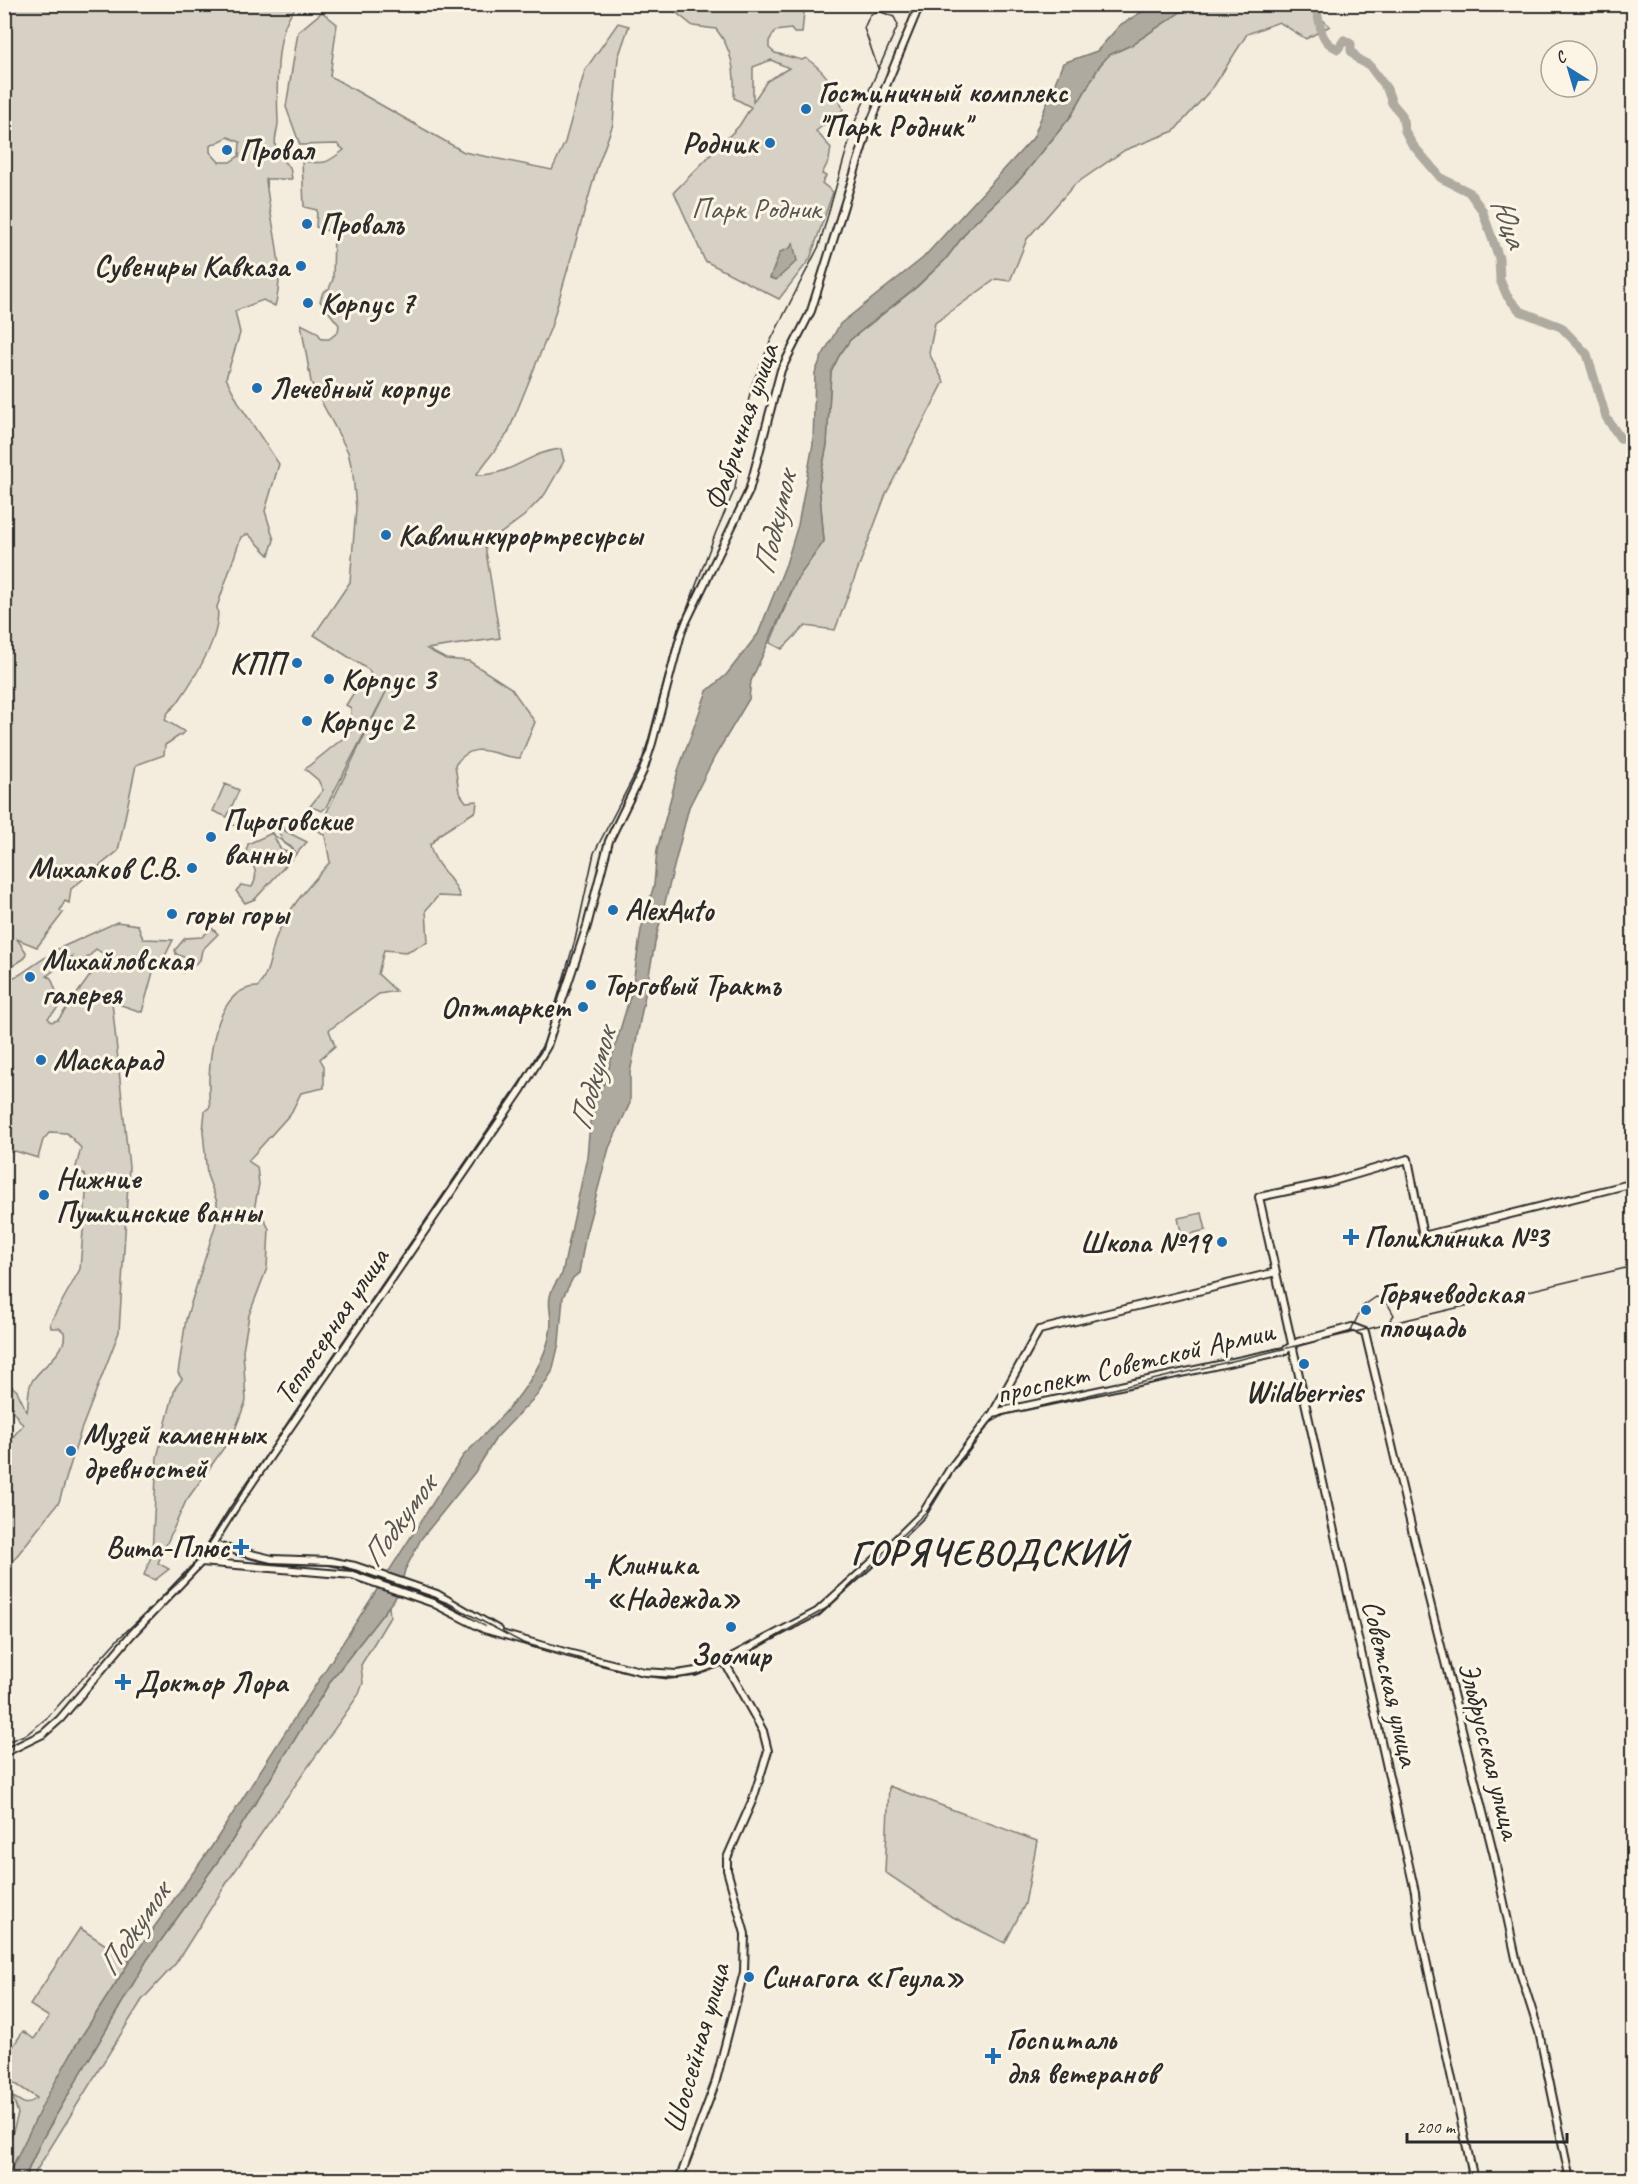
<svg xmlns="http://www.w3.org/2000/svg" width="1638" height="2184" viewBox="0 0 1638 2184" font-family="Caveat,sans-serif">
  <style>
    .green { fill: #d6d1c4; stroke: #807e78; stroke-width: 1.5; fill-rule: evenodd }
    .water { fill: #afaaa0; stroke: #7a7771; stroke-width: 1.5 }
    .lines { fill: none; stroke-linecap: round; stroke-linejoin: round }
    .stream { stroke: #7a7771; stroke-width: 1.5 }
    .river { stroke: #afaaa0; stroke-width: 9 }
    .secondary-casing { stroke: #2b2b2b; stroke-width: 10 }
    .secondary { stroke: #fcf5e5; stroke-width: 6 }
    .tram { stroke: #2b2b2b; stroke-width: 1.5 }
    .poi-dot { fill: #1f6fb2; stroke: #fcf5e5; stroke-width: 2 }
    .labels { text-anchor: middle; stroke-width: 6; stroke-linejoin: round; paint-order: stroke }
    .poi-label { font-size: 30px; font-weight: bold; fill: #2b2b2b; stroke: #fcf5e5; text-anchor: start }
    .park-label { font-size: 30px; fill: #565451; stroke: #fcf5e5 }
    .street-label { font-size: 30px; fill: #2b2b2b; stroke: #fcf5e5 }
    .water-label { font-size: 32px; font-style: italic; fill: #595754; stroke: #fcf5e5 }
    .district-label { font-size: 36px; font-weight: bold; letter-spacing: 1.5px; fill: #2b2b2b; stroke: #fcf5e5 }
  </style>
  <rect width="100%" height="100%" fill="#f4edde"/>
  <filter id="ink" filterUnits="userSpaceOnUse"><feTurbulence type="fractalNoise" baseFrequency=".0167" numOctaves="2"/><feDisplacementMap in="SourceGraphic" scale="12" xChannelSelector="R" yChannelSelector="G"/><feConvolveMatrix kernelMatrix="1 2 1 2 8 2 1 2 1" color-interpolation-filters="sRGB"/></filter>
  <g filter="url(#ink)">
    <path class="green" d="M5,4l294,1c-26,19 -22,87 -21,117 0,9 -5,17 -2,27 3,8 8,14 14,18l2,12h-26c3,42 21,85 9,127l-12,-6 -28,11 5,22 -14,45 15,29 38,57 -14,47 9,29 -5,15 -21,-21 -7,3 -24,70c6,28 -23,72 -39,95 -6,8 -11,8 -13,18l20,12 -20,13 -1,10 -28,10 -18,86 -47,38 -2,14 -4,-2 -5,9 3,3 -26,34 -20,-8 9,13 -1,6 -20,13zM228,137l12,5 -1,14 -9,6h-11l-9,-10v-6z
      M660,5h141l3,7 -2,21h-8l-3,-4 -16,2 -6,10v7l6,5 27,7 4,-2c20,14 30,29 37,52l-27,21 15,17 -2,12 -7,14 4,2 -4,7 11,9 -23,67 -31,40 -74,-38 -31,-69 65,-66 12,-19 -17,-9c1,-26 -1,-48 -18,-69l-23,-3 -19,-15zM771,60l18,8 -22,13 -14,21v-35z
      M1191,5h119l1,5 19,16 -24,13 -27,-17 -32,12 -33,52 -40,45 -49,19 -51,35 -47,54 -17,42 -14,-2 -61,44 -6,30 15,29 -58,112 -51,136 -30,-4 -23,23 -12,-6 27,-64 27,-38 -5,-57 8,-39 4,-73 8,-16 11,-16 67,-53 28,-27 25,-33 51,-49 50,-62 29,-51 9,-10 22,-10z
      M322,12l15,12 -7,52 134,76 88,18 13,-28 20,-72 33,-47 11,3 -11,32 -5,66 -16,44 -46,159 -43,106 -32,42c38,1 53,-24 85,-26l3,12 -19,33 -21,22 -39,29 15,93 -73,11 19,10 23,2 42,27 24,34 -15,36c-26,-1 -45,-21 -65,7l4,27 7,10 11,-1 -1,10 -36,23 -10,11c4,22 24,32 30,52l-22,-1 -12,14 2,32 -22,10 -22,-2 -6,24 18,17 -17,3 -50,36 6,16 -15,13 4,7v22l-23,5 -10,20 -43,48 9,6 2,17 -5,26 9,7 6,12 -2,39 -18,47 -6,35 3,51 -13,34 -47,66 -28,62 11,6 -14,11 -11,-5 8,-21 5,-97 18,-69 7,-9 -4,-6 8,-54 31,-99v-18l-10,-27 -4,-44 2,-20 5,-4c-4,-32 1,-121 48,-120 13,-16 12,-34 19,-52 12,-28 33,-50 53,-73l-5,-26 -7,-6 70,-142 -62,119 -4,4 -8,-3 -6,1 15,-19 -5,-10 -13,-11 47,-38 -1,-23 -5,-3 14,-22 11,-8 -2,-5 -55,-35 36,-53 6,-73 -3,-35 -5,-22 -37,-70 -10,-58 16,8 5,7h7l9,-7 1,-7 -19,-24 3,-9 6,-3 4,-10 1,-46 -18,-6 1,-17 -13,-3 -2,-46c23,2 21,5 42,-11l-7,-6 -37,1 -14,-38 12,-75z
      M225,784l14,6 -12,27 -14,-6z
      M284,826l1,5 22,11 -52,57 -10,4 -9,-12 5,-6 11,2c8,-14 1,-22 -6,-35l2,-8 24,-11 9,17 9,3 3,-5 -9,-5 -6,-12z
      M117,922l21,3 5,14 30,1 -11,22 -9,10 -11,40 -30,-10 17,165 -10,165 -38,98 -22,72 -54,69v-125l18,-21 -11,-15 -1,-14 -6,-6v-10l12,11 10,21c2,-10 0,-20 4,-29 9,-17 37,-30 33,-51l-5,-4h-8l-1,-5 30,-54 7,-87 -2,-7 -9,-8 5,-19 -14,-15 -17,-1 -7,8 -5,18 -23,-7 -10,2v-48l3,-6 -4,-1 1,-117 14,-6 39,-26zM96,949l9,6 -47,65 -7,2 -3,-4 10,-10 -3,-7 3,-5 -7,-18 -4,-2 26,-21 -8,12c12,2 23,-9 31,-18z
      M212,928l6,6 -16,16 -2,10 -16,12 4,-13 -12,-5 -1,-4 10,-12 17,-1z
      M1202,1213l4,17 -24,6 -4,-18z
      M389,1606l1,11 -29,48 2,18 -4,11 -131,187 -52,82 -34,37 -109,176 -3,3 -6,1 17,-39 106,-181 81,-113 104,-168z
      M889,1786l148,55 -12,63 -20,39 -56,-28 -64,-43z
      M80,1928l50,33 -54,84 -71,135v-22l13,-44 -5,-17c13,6 9,11 24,1l-32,-21v-18l18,-28 11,8 15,-22 -19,-12z"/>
    <path class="water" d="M1153,5h38l-60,40 -22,10 -9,10 -29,51 -50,62 -51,49 -25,33 -29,27 -66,53 -11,16 -8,16 -4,73 -8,39 5,57 -27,38 -46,102 -2,18 -34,57 -26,51 -33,131 -26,135v30l-21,45 -23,85 -7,40 -6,5 -10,19 -4,46 -7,29 -15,23 -41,43 -21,34 -54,67 -16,31 -6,23 -67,86 -104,168 -81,113 -106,181 -17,38 -18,1 38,-78 32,-57 54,-84 82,-115 251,-390c33,-33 74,-71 86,-118 8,-29 -11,-33 13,-64l25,-117 4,-46 14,-31 27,-90 9,-60 13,-45 3,-35 21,-79 29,-80 19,-16 32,-41 28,-70 12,-39 15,-81 2,-71 6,-15 19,-34 83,-66 110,-120 30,-75 34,-12 23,-26z
      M793,243l4,18 -21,19 -6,-2 10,-26 10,-4z"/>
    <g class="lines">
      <path class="stream" d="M228,825l27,1
        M262,828l4,2
        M270,832l25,19"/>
      <path class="river" d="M1314,4c9,19 2,36 24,45l6,-9 7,4v7l8,9 10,5 18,24 5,14 10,12 3,16 7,13 29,34 28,14 13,18 17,48 1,22 7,16 13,15 41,16 26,27 19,63 14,21 14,5"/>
      <g class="secondary-casing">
        <path id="secondary" d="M993,1413l291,-62 14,-9 54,-15 13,5 54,227 75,297 23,107 22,69 31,148
          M213,1545l59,14 57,2 26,5 82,28 62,36
          M201,1562l151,13 81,28 51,26 84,24 76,19 33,2 19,-3 28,-10 93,-49 63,-57 43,-42 27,-44 43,-56 46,-83 237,-58
          M4,1753l39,-19 17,-15 71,-84 70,-73 33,-53 287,-419 26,-44 40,-120 22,-85 34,-70 9,-28 30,-113 67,-139 32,-121 30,-59 57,-182 52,-125
          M679,2180l36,-96 29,-112 1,-38 -18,-64v-12l26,-59 15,-48 -5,-20 -39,-70
          M1474,2180l-55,-252 -4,-36 -18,-80 -138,-615 71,-15 78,-23 15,77 211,-53"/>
      </g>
      <use href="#secondary" class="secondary"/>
      <path class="tram" d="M1349,1334l14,-28 13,-9 10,4 8,14 -9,12
        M199,1556c22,-11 50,5 72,7 25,4 50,-1 74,4l103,36 75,40 121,33 25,3 27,-3 40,-17 91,-51 100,-97 33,-51 30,-37 14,-8 630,-149
        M4,1743l23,-9 21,-17 70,-78 62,-58 19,-22 89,-137 254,-372 33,-110 19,-87 52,-100 28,-109 42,-112 19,-43 8,-63 9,-42 20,-46 47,-92 35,-122 44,-99 -4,-8 -15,-6 -9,4 -6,13 14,40"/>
    </g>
  </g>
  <g class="poi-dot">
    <circle cx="806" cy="109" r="6"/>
    <circle cx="770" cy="143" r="6"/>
    <circle cx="227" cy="150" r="6"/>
    <circle cx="307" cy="224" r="6"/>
    <circle cx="301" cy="266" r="6"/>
    <circle cx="308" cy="303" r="6"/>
    <circle cx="257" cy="388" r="6"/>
    <circle cx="386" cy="535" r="6"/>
    <circle cx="297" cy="663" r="6"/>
    <circle cx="329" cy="679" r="6"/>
    <circle cx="307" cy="721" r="6"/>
    <circle cx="211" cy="837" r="6"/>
    <circle cx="192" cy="868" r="6"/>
    <circle cx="613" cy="910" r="6"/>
    <circle cx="172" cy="914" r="6"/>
    <circle cx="30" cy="977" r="6"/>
    <circle cx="591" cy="985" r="6"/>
    <circle cx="583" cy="1007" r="6"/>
    <circle cx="41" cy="1060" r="6"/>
    <circle cx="44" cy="1195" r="6"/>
    <path d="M1348 1228h6v6h6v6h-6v6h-6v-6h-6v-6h6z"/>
    <circle cx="1222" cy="1242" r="6"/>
    <circle cx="1366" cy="1310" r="6"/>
    <circle cx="1304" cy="1364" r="6"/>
    <circle cx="71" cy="1451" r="6"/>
    <path d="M238 1538h6v6h6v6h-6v6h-6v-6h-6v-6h6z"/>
    <path d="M590 1572h6v6h6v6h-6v6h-6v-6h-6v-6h6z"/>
    <circle cx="731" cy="1627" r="6"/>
    <path d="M120 1673h6v6h6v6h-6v6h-6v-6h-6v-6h6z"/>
    <circle cx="749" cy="1977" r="6"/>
    <path d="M990 2047h6v6h6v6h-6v6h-6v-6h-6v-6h6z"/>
  </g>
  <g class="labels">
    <g class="poi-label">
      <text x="818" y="102">Гостиничный комплекс<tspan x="818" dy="34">"Парк Родник"</tspan></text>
      <text x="758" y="153" text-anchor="end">Родник</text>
      <text x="239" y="160">Провал</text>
      <text x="319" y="234">Провалъ</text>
      <text x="289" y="276" text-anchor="end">Сувениры Кавказа</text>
      <text x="320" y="313">Корпус 7</text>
      <text x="269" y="398">Лечебный корпус</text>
      <text x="398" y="545">Кавминкурортресурсы</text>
      <text x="285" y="673" text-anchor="end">КПП</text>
      <text x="341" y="689">Корпус 3</text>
      <text x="319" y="731">Корпус 2</text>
      <text x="223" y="830">Пироговские<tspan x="223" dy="34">ванны</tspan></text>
      <text x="180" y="878" text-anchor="end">Михалков С.В.</text>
      <text x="625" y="920">AlexAuto</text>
      <text x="184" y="924">горы горы</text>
      <text x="42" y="970">Михайловская<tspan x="42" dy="34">галерея</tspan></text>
      <text x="603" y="995">Торговый Трактъ</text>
      <text x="571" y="1017" text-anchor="end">Оптмаркет</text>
      <text x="53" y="1070">Маскарад</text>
      <text x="56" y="1188">Нижние<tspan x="56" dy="34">Пушкинские ванны</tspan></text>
      <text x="1364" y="1247">Поликлиника №3</text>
      <text x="1210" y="1252" text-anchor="end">Школа №19</text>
      <text x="1378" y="1303">Горячеводская<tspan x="1378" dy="34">площадь</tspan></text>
      <text x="1304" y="1402" text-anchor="middle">Wildberries</text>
      <text x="83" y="1444">Музей каменных<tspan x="83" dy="34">древностей</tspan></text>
      <text x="229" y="1557" text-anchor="end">Вита-Плюс</text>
      <text x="606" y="1574">Клиника<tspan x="606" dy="34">«Надежда»</tspan></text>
      <text x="731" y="1665" text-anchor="middle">Зоомир</text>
      <text x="135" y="1692">Доктор Лора</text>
      <text x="761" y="1987">Синагога «Геула»</text>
      <text x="1006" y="2049">Госпиталь<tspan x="1006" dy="34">для ветеранов</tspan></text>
    </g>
    <g class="park-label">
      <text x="756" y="218">Парк Родник</text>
    </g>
    <g class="street-label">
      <text transform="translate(741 427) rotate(-71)" y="10">Фабричная улица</text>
      <text transform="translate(331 1326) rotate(-56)" y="10">Теплосерная улица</text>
      <text transform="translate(1135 1362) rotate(-13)" y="10">проспект Советской Армии</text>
      <text transform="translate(1391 1683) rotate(77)" y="10">Советская улица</text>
      <text transform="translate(1490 1750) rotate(76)" y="10">Эльбрусская улица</text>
      <text transform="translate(696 2048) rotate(-74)" y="10">Шоссейная улица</text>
    </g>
    <g class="water-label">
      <text transform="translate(1509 222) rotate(68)" y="11">Юца</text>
      <text transform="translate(774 523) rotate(-77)" y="11">Подкумок</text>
      <text transform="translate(592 1079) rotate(-75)" y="11">Подкумок</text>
      <text transform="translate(398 1521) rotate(-54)" y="11">Подкумок</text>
      <text transform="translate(133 1929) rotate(-56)" y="11">Подкумок</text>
    </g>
    <g class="district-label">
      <text x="989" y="1564">ГОРЯЧЕВОДСКИЙ</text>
    </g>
  </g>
  <rect width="1638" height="2184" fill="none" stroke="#fcf5e5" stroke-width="24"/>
  <rect x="12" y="12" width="1614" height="2160" fill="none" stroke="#2b2b2b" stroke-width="2" filter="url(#ink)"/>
  <g transform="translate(1569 69) rotate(323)"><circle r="28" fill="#fcf5e5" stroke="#a8a49b" stroke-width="1.5"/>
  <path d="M0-4.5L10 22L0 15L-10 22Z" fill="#1f6fb2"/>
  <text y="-9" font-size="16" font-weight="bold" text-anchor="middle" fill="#2b2b2b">С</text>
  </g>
  <path d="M1407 2133v9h160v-9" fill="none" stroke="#2b2b2b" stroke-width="3"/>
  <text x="1416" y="2133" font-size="18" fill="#2b2b2b" stroke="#fcf5e5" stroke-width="4.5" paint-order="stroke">200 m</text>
</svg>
